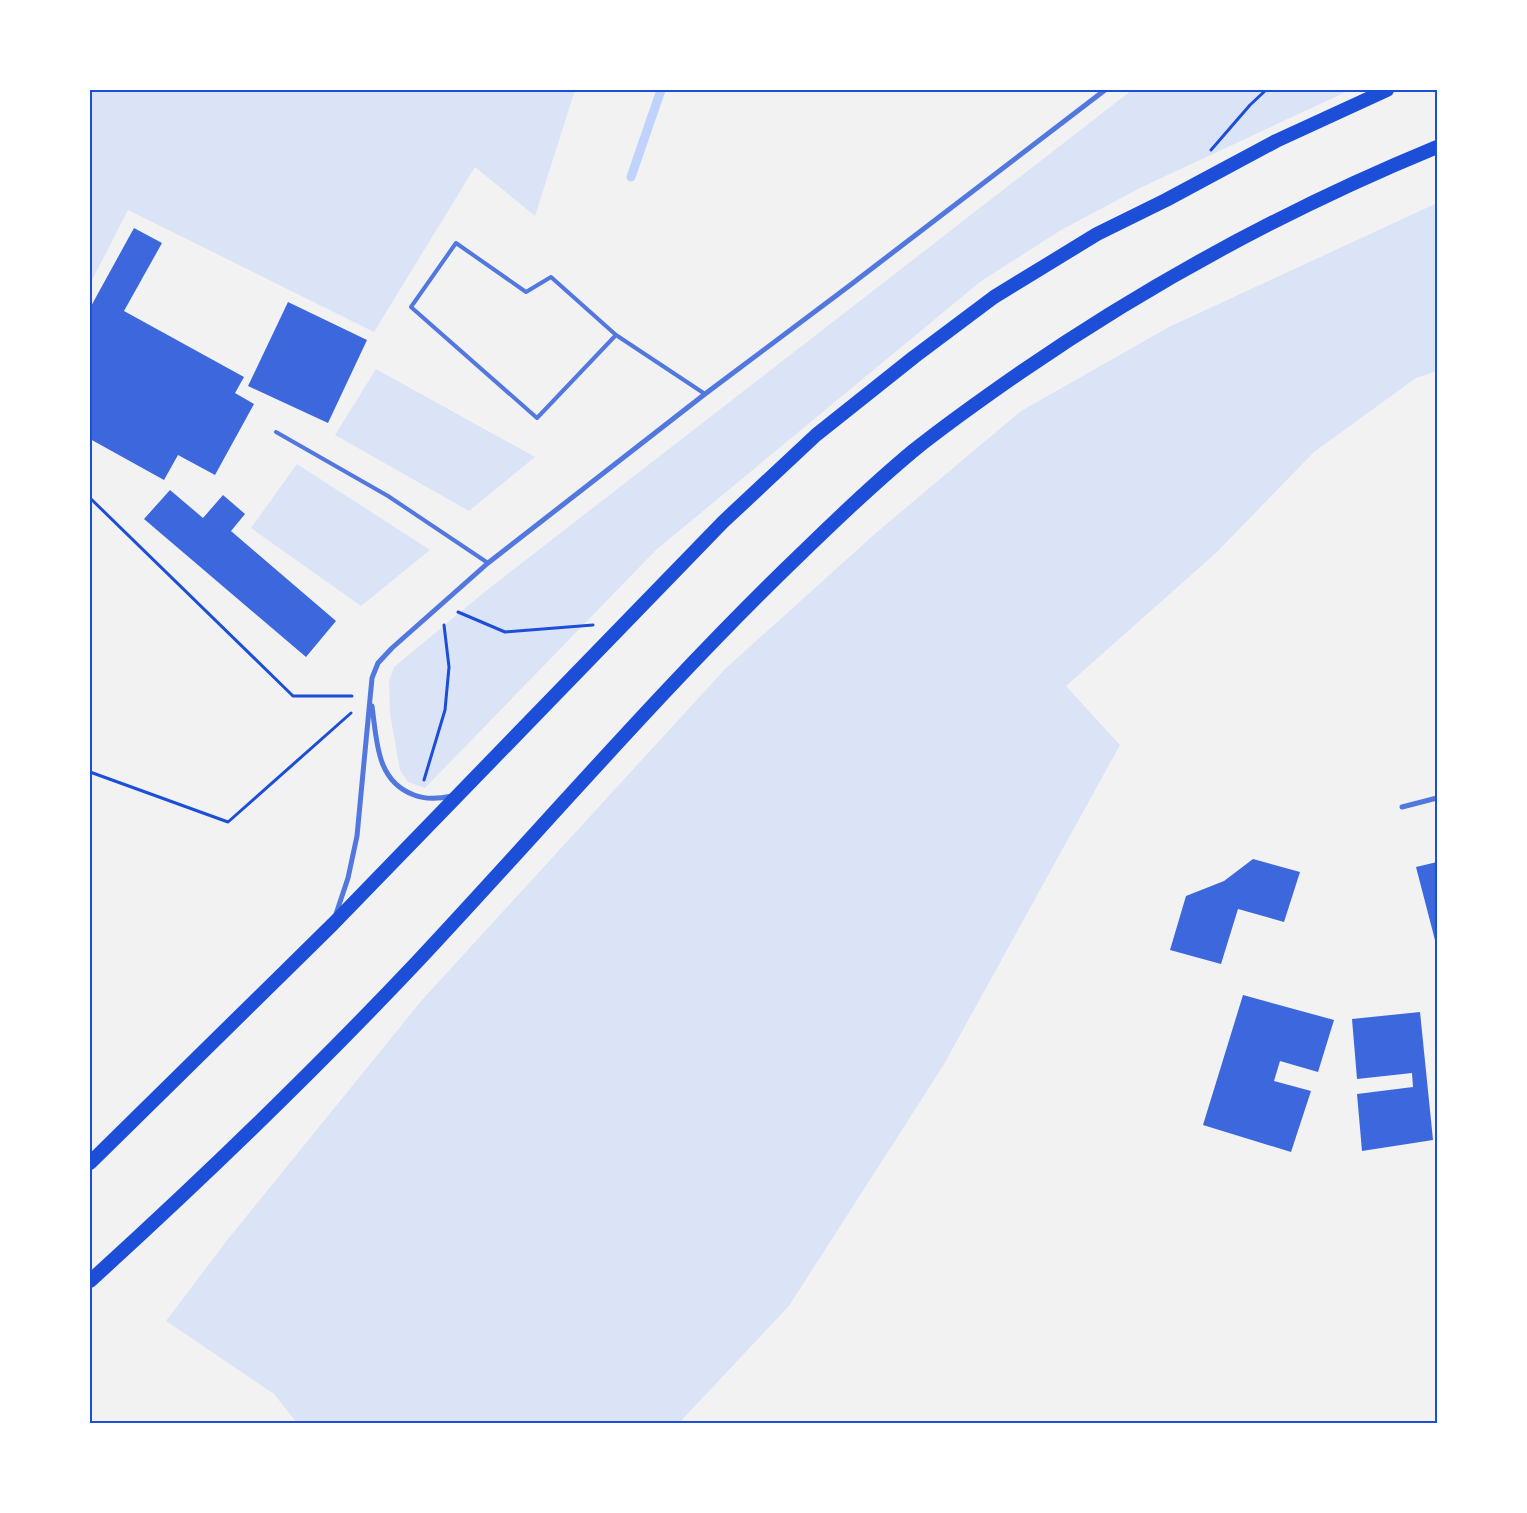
<svg xmlns="http://www.w3.org/2000/svg" width="1527" height="1513" viewBox="0 0 1527 1513" font-family="Montserrat,sans-serif">
  <style>
    .green { fill: #dbe4f7 }
    .lines { fill: none; stroke-linecap: round; stroke-linejoin: round }
    .stream { stroke: #bfd3fe; stroke-width: 9 }
    .building { fill: #3d67dc }
    .path { stroke: #1d4ed8; stroke-width: 3 }
    .service { stroke: #5277de; stroke-width: 4 }
    .minor { stroke: #5277de; stroke-width: 5 }
    .trunk { stroke: #1d4ed8; stroke-width: 14 }
    .neatline { fill: none; stroke: #1d4ed8; stroke-width: 2 }
  </style>
  <rect width="100%" height="100%" fill="#f2f2f2"/>
  <path class="green" d="M90,90h485l-40,126 -60,-49 -101,165 -246,-122 -38,74z
    M1132,90h218l-208,97 -81,43 -81,52 -324,268 -231,238 -17,-6 -8,-12 -10,-56 -1,-33 5,-14 93,-77z
    M1437,203v168l-21,7 -102,74 -98,101 -150,133 54,59 -177,321 -154,240 -110,117h-382l-23,-29 -108,-73 62,-82 194,-239 303,-331 152,-137 144,-121 148,-84z
    M376,369l159,88 -66,54 -134,-76z
    M297,464l133,86 -69,56 -110,-78z"/>
  <g class="lines">
    <path class="stream" d="M631,177l30,-87"/>
  </g>
  <path class="building" d="M134,228l28,15 -38,68 120,66 -9,16 19,11 -39,71 -37,-20 -14,25 -74,-41v-131z
    M288,302l79,38 -39,83 -80,-37z
    M170,490l33,28 20,-23 22,19 -14,17 105,90 -30,36 -162,-138z
    M1253,859l47,13 -16,50 -46,-13 -17,55 -51,-14 16,-54 38,-15z
    M1437,862v82h-1l-20,-77z
    M1243,995l91,25 -16,52 -38,-11 -6,20 37,10 -20,61 -88,-27z
    M1420,1012l13,128 -71,11 -5,-57 56,-7 -1,-14 -55,6 -5,-60z"/>
  <g class="lines">
    <path class="path" d="M1211,150l39,-45 16,-15
      M90,498l203,198h59
      M458,612l47,20 88,-7
      M90,772l138,50 123,-109
      M424,780l21,-70 4,-43 -5,-42"/>
    <path class="service" d="M456,243l70,49 25,-15 65,58 -79,83 -126,-111z
      M616,335l89,59
      M276,432l112,64 100,67"/>
    <path class="minor" d="M372,706c5,35 4,75 42,89 12,5 24,4 38,1
      M1402,807l35,-9
      M336,914l12,-36 9,-42 15,-158 6,-15 14,-15 96,-85 217,-169 144,-108 256,-196"/>
    <path class="trunk" d="M90,1163l243,-239 390,-402 93,-87 98,-78 80,-60 103,-63 69,-34 110,-59 111,-51
      M90,1281c112,-102 222,-208 326,-318 130,-139 254,-284 392,-416 34,-33 69,-66 105,-96 35,-28 72,-54 108,-79 131,-90 270,-165 416,-225"/>
  </g>
  <rect width="1527" height="1513" fill="none" stroke="#ffffff" stroke-width="182"/>
  <rect x="91" y="91" width="1345" height="1331" class="neatline"/>
</svg>
